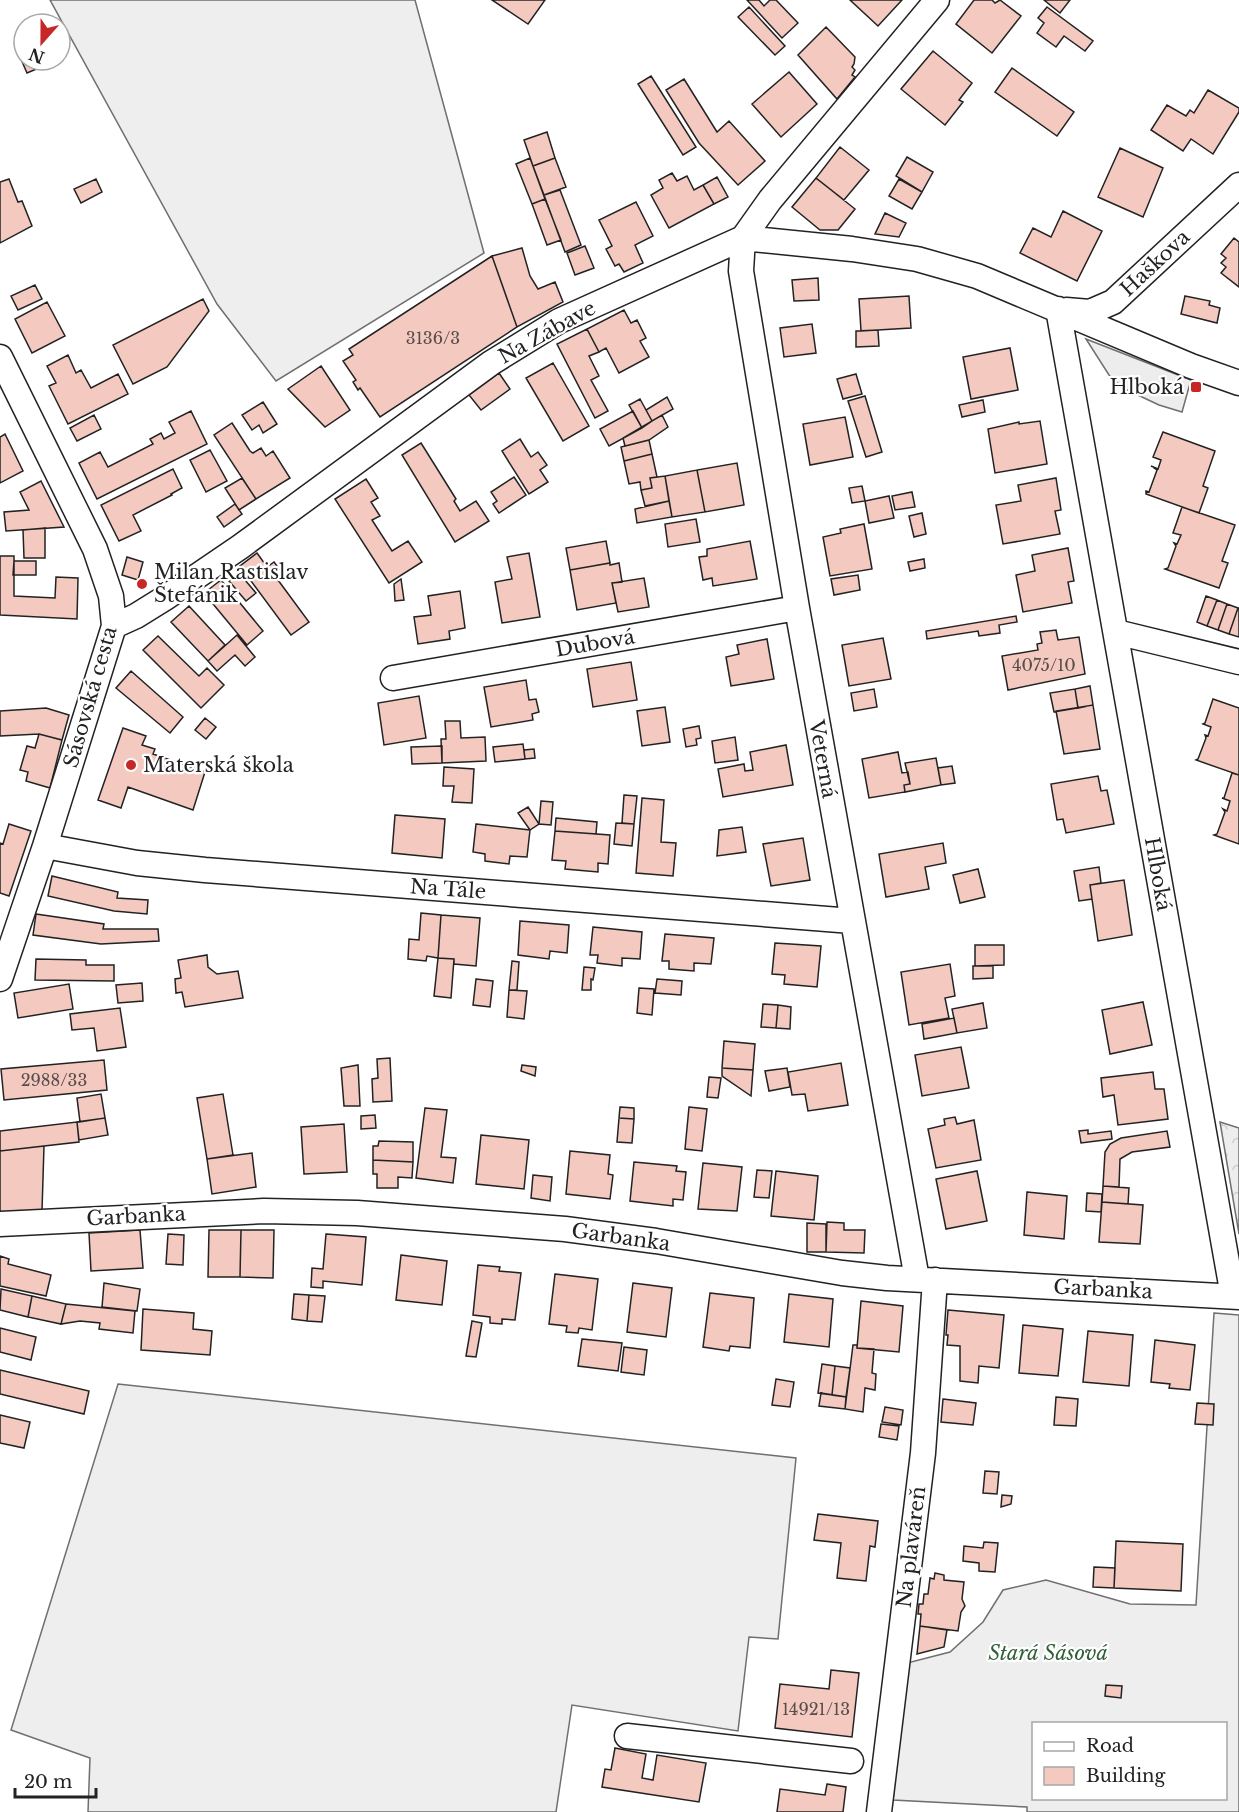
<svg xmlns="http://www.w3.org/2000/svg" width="1239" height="1812" viewBox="0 0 1239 1812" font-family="'Libre Baskerville',serif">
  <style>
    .park { fill: url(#park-crowns); stroke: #6f6f6f; stroke-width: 1.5 }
    .garden { fill: #eee; stroke: #6f6f6f; stroke-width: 1.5; fill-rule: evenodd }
    .parking { fill: #ededed; stroke: #6f6f6f; stroke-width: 1.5 }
    .building { fill: #f3c9c0; stroke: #222; stroke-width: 1.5 }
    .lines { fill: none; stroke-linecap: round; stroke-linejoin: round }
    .street-casing { stroke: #222; stroke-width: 27 }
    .street { stroke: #fff; stroke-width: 24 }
    .poi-dot { fill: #c62828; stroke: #fff; stroke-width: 2 }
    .labels { text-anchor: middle; stroke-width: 4.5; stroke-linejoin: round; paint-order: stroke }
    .number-label { font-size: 16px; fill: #564c4a }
    .street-label { font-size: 20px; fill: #222; stroke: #fff }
    .poi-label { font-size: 20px; fill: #222; stroke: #fff; text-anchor: start }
    .park-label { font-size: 20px; font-style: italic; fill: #2f5e38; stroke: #fff }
  </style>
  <defs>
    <pattern id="park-crowns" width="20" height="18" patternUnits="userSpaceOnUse" patternTransform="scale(1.5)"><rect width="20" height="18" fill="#eee"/><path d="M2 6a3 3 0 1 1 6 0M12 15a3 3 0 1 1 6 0" fill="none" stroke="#ccc"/></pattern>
  </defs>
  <rect width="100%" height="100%" fill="#fff"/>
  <path class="park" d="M1220,1122l19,6v106z"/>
  <path class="garden" d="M50,0h365l69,253 -208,128 -59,-77z
    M1214,1313l25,2v497h-212v-5l-134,-7 14,-137 43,-11 33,-30 20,-32 43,-10 84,24 66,1zM1034,1724h192v74h-192z
    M118,1384l678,74 -18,181 -29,-2 -11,94 -166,-26 -16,107h-468l2,-54 -79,-28z"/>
  <path class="parking" d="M1086,339l105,41 -9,32 -23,-7 -36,-17 -14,-13z"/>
  <path class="building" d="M492,0h53l-17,24z
    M747,0h12l5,6 6,-6h6l22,23 -16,15z
    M850,0h52l-24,26z
    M974,0h18l3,3 5,-3 21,16 -29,37 -36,-29z
    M1044,0h26l-10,13z
    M749,7l36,39 -10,9 -37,-38z
    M1047,7l46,34 -8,10 -21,-15 -8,11 -19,-14 7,-10 -6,-5z
    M826,27l29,30 -1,7 -2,3 3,3 -3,5 3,2 -18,22 -39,-44z
    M24,47v13h28l1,2 -26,11 -10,-23z
    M933,51l39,32 -13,17 4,2 -18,23 -44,-36z
    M1012,68l62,44 -17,24 -62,-44z
    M789,72l28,32 -36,33 -29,-33z
    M651,76l45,71 -13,8 -45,-71z
    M684,79l33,53 12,-11 36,40 -27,24 -39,-42 -33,-53z
    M1208,90l31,18v4l-26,42 -22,-15 -8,12 -32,-21 16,-25 19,11 4,-6 4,3z
    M547,132l8,26 -22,8 -9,-26z
    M840,147l29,23 -25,30 -28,-22z
    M1120,148l43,20 -20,49 -45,-20z
    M907,157l26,15 -11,20 -26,-16z
    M530,158l15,41 -13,5 -16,-40z
    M555,158l11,29 -22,8 -11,-29z
    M672,173l5,8 10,-5 7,14 9,-5 11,19 -45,24 -18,-33 12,-7 -4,-8z
    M717,177l11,20 -14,7 -11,-19z
    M816,178l39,31 -17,21h-18l-28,-23z
    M9,179l9,23 4,-1 10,25 -32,17v-61z
    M96,179l6,13 -21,11 -7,-14z
    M899,179l23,13 -10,17 -23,-13z
    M560,190l21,55 -16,7 -21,-57z
    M545,199l16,41 -14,5 -15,-41z
    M636,202l17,34 -18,9 8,18 -19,9 -5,-8 -4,2 -9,-17 6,-3 -13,-26z
    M1063,211l39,20 -25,50 -57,-28 13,-25 18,9z
    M885,213l21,10 -7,14 -24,-3z
    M1234,238l5,4v45l-18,-14 5,-6 -5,-4 5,-5 -5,-4z
    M585,246l9,22 -19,7 -8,-22z
    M522,248l8,28 8,13 17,-7 8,20 -46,25 -25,-71z
    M492,256l25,71 -137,90 -20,-29 -2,2 -5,-8 3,-2 -13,-19 10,-6 -4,-6z
    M818,278l1,22 -25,1 -2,-21z
    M35,285l7,14 -24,11 -7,-14z
    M909,296l2,32 -50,3 -2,-32z
    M1185,296l25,5 -1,4 11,3 -3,15 -36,-9z
    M203,299l6,12 -42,56 -34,17 -20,-39z
    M47,302l18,34 -33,17 -17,-34z
    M624,310l7,13 6,-3 9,18 -6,3 9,16 -30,16 -13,-25 -7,4 -12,-23z
    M812,324l4,29 -32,4 -4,-29z
    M587,329l12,23 -10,4 10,20 -8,4 17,31 -13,7 -38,-74z
    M878,330l1,16 -23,1v-16z
    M1010,348l8,42 -47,9 -8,-42z
    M68,355l8,18 5,-3 10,18 27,-14 10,20 -60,30 -19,-38 7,-3 -9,-17z
    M553,363l36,63 -26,15 -37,-63z
    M321,366l29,44 -25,17 -37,-38z
    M499,373l11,16 -29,21 -12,-15z
    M856,374l6,20 -19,5 -6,-20z
    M865,396l17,56 -16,5 -18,-56z
    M667,397l6,12 -21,12 -6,-11z
    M640,399l12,22 -10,7 -13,-23z
    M983,400l2,12 -23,5 -3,-12z
    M263,402l14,22 -14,9 -4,-8 -7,5 -10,-15z
    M191,411l16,33 -110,55 -18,-36 21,-11 8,15 45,-23 -3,-5 11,-6 3,6 11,-6 -6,-11z
    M633,411l9,17 -33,18 -9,-17z
    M94,415l7,14 -24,12 -7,-13z
    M662,415l6,12 -19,13 -24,6 -2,-8z
    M845,417l8,40 -43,8 -7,-41z
    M1040,421l7,43 -52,9 -7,-44 31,-7v2z
    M232,423l18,28 3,2 8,-5 5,8 7,-5 17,27 -34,21 -42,-64z
    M1163,432l52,19 -12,35 5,2 -9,25 -53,-19v-3l3,1 8,-22 -6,-4 7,3 3,-9 -8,-3z
    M5,434l18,37 -23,12v-46z
    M520,439l11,18 7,-5 9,13 -7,5 8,12 -19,12 -27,-43z
    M649,440l3,14 -28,7 -3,-14z
    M421,443l35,56 -2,2 6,10 16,-10 13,20 -34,21 -53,-87z
    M210,450l17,31 -21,11 -16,-32z
    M652,454l5,23 -7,1 2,10 -11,2 -1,-8 -11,2 -5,-23z
    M737,463l7,42 -39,7 -8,-42z
    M173,469l9,19 -11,6 1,1 -39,20 8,16 -22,10 -18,-36z
    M697,470l8,42 -33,5 -7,-41z
    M665,476l4,25 -24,5 -4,-16 11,-2 -2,-10z
    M514,477l12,18 -27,18 -6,-9 4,-3 -6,-9z
    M242,478l14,21 -17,11 -14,-22z
    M1056,478l5,32 -6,1 5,23 -57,10 -7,-39 25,-4 -3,-16z
    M366,479l12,19 -7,4 9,14 -8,4 20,31 16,-10 14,21 -33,21 -54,-84z
    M41,481l23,46 -58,4 -2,-19 25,-2 -9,-18z
    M862,486l3,15 -13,2 -3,-15z
    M912,492l3,15 -20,3 -3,-14z
    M889,496l5,22 -25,5 -4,-22z
    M669,501l3,16 -35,6 -2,-14z
    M235,504l7,10 -18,13 -7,-10z
    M1182,507l53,18 -13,36 6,2 -9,25 -54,-19 3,-1 8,-22 -2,-3 3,1 4,-9 -8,-2z
    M922,513l4,21 -12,3 -5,-21z
    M696,519l4,23 -32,5 -3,-23z
    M864,524l8,45 -42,7 -7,-39 18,-4 -1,-4z
    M45,528v30h-21l-1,-28z
    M606,541l4,22 -40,7 -4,-22z
    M750,541l7,38 -44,7 -1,-8 -9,2 -4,-23 8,-1v-7z
    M1068,548l6,33 -6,1 4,21 -49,9 -7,-37 19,-4 -3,-16z
    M257,553l10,14 7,-5 10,13 -6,5 31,42 -18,13 -51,-69z
    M529,553l11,64 -38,6 -7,-41 17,-3 -5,-22z
    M0,556h14v40l41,2 1,-21 22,1 -1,41 -77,-4z
    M127,557l16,5 -5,18 -16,-5z
    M924,559l1,9 -15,3 -2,-9z
    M14,561h22v14h-23z
    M610,563v2l9,-2 3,19 -10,1 4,20 -39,7 -7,-40z
    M239,573l17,20 -10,8 -17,-20z
    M858,575l2,15 -26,5 -3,-16z
    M644,578l5,29 -31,5 -6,-29z
    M401,579l3,21 -9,1 -1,-17z
    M221,580l42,51 -16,14 -43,-52z
    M460,591l5,37 -16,3 1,8 -32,5 -4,-27 17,-2 -3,-19z
    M1206,596l11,4 -10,26 -10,-4z
    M1217,600l10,4 -9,26 -11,-4z
    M1227,604l11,4 -9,26 -11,-4z
    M189,606l36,39 -17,16 -37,-39z
    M1238,608h1v29l-10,-3z
    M1016,616l1,6 -18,3 1,8 -21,3 -1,-5 -51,8 -1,-8z
    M1056,630l2,10 21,-3 6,37 -77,16 -6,-34 36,-6 -1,-6 5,-1 -2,-11z
    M237,635l18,22 -10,9 -10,-11 -18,16 -9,-10z
    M158,636l41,40 8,-8 17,17 -23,23 -58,-58z
    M883,638l8,41 -42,7 -7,-41z
    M767,639l7,40 -43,7 -5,-29 13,-3 -2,-9z
    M631,662l6,38 -44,7 -6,-38z
    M131,671l52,46 -13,16 -54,-45z
    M526,680l3,20 7,-1 3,13 -7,2 1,6 -42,7 -7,-40z
    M1090,686l3,19 -15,3 -3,-19z
    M874,689l3,18 -23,4 -3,-18z
    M1075,689l3,19 -24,4 -4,-19z
    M419,696l7,42 -42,7 -6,-42z
    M1213,699l26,9v67l-43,-15 2,-1 8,-21 -1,-3 3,1 3,-9 -8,-3 2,-1z
    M1093,705l7,44 -36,5 -8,-43z
    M665,707l5,35 -28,4 -5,-35z
    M46,708l23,7 -7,25 -23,-6 -39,2v-25z
    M205,718l11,9 -10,12 -11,-9z
    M445,721h15l1,17 24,-1 1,24 -44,2 -1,-24h5z
    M699,726l2,12 -5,1 1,6 -11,2 -3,-18z
    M123,728l23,8 -4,9 13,4 -2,5 52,18 -12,38 -65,-23 -7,21 -23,-8z
    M39,734l23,6 -12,48 -24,-7 2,-9 -8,-2 7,-24 8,2z
    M735,737l3,23 -23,3 -3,-22z
    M523,744l2,15 -30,3 -2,-15z
    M786,745l7,40 -70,12 -5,-28 26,-5 1,7 8,-1 -3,-18z
    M442,746v17l-30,1 -1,-17z
    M534,749l1,9 -10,1 -1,-9z
    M898,752l4,21 6,-1 2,12 -6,1 1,7 -36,6 -7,-39z
    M936,758l5,27 -36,7 -1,-7 6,-1 -5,-21z
    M952,766l3,17 -14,2 -3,-17z
    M444,767l30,2 -2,34 -20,-1 2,-16h-11z
    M1232,773l7,2v69l-25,-9 3,-1 8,-22 -2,-3 4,2 3,-10 -8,-3h2z
    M1098,776l3,15 6,-1 7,34 -48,9 -3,-14 -6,1 -6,-36z
    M624,795l13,1 -3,28 -12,-1z
    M642,798l22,2 -3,42 15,1 -3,33 -37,-3z
    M541,801l12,1 -2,23 -12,-1z
    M528,807l11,17 -9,6 -12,-17z
    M395,815l50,4 -3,39 -50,-5z
    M556,818l41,4 -1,12 -41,-3z
    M616,823l18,1 -2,22 -18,-2z
    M9,824l22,7 -22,65 -9,-3v-50l3,1z
    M476,824l54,6 -3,27 -17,-1 -1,8 -24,-3v-7l-12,-2z
    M742,827l4,25 -29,4 2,-26z
    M555,831l55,4 -2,29 -10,-1v9l-33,-3 1,-8 -14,-1z
    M803,838l7,42 -39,6 -8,-42z
    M943,843l3,20 -21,4 4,22 -43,8 -7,-43z
    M1099,867l2,16 -11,2 2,14 -13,2 -5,-30z
    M978,869l7,28 -25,6 -7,-28z
    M52,876l66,16 -1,6 31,2 -1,14 -33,-3 -66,-15z
    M1124,880l8,55 -34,6 -8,-56z
    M421,913l20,2 -3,43 -11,-2 -1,5 -18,-2 1,-20 10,1z
    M36,914l68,10 -1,5h55l1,12 -58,3 -68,-9z
    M441,915l39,3 -4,48 -22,-2v-5l-16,-1z
    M520,921l49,4 -2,28 -17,-2 -1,8 -31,-4z
    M593,927l49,5 -2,27 -18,-1v8l-25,-3 1,-8h-8z
    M665,934l49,4 -3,26 -17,-1v8l-25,-2v-8h-7z
    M775,943l46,3 -4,41 -33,-3 1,-9 -13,-1z
    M975,945h29v20l-29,1z
    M207,955l1,12 9,7 21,-3 5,27 -58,9 -3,-15 -6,1 -1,-14 6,-1 -3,-18z
    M438,958l16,1 -3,39 -17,-2z
    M36,959l50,1v5h28v16l-79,-1z
    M512,961l7,1 -2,28h-8z
    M950,964l5,32 -10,2 4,20 -40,7 -8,-53z
    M973,966h20v12l-20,1z
    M584,967l11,1 -2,12 -2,-1v11h-9z
    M476,979l17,2 -3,26 -17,-2z
    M657,979l25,2 -1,14 -26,-2z
    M142,983l1,18 -25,2 -2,-18z
    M69,984l4,25 -55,9 -4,-25z
    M639,988l15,1 -2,26 -15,-2z
    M509,990l18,1 -3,28 -17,-2z
    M1143,1002l9,43 -42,9 -8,-44z
    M983,1003l4,25 -30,5 -5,-24z
    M763,1004l15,1 -2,23 -15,-1z
    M778,1005l13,2 -1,22 -14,-1z
    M120,1008l6,39 -29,4 -3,-23 -22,2 -2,-16z
    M954,1018l3,15 -33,6 -2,-15z
    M724,1041l31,3 -2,26 -31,-2z
    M961,1047l8,41 -47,8 -7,-41z
    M390,1058l2,43 -19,1 -1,-23 6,-1 -1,-19z
    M104,1060l3,30 -103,10 -3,-31z
    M841,1063l7,42 -40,6 -3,-17 -13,1 -4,-23z
    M358,1065l2,41h-16l-3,-38z
    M522,1065l14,2 -1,9 -14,-5z
    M722,1068l31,2 -2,26 -29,-20z
    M787,1068l3,19 -21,4 -4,-20z
    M1153,1072l2,17h9l4,30 -50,6 -4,-30 -11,2 -2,-19z
    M709,1077l12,1 -3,20 -11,-1z
    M101,1094l4,24 -25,4 -3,-24z
    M223,1094l10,61 -26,4 -10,-61z
    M620,1107l14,1v11l-15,-1z
    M689,1107l18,2 -5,42 -17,-2z
    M425,1108l22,2 -6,47 15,1 -3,25 -37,-5z
    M375,1115l1,13 -15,1v-13z
    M955,1117l2,7 17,-4 7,40 -45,8 -8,-39 17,-4 -1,-6z
    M105,1118l3,17 -29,5 -2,-18z
    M619,1118l15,1 -2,24 -15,-1z
    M77,1122l2,20 -79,9v-20z
    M344,1124l3,48 -43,2 -3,-47z
    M1088,1130v4l23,-3 1,8 -31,4 -2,-12z
    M1167,1131l3,16 -38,5 -12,7 -1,28 -16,-1 2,-34 5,-8 11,-6z
    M481,1135l48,5 -5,49 -48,-5z
    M379,1141l34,1v20l-40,-2v-14h5z
    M44,1146l-2,65 -42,1v-61z
    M570,1151l40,4 -2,19 5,1 -3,24 -44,-5z
    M252,1153l4,34 -44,7 -5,-35z
    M373,1160l40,2 -1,16 -14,-1v11h-21v-14h-4z
    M634,1162l43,4 -1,5 10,1 -3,28 -10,-1v7l-43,-5z
    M703,1163l39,4 -5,44 -39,-2z
    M757,1170l15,1 -3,27 -15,-1z
    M776,1171l42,5 -4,44 -43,-4z
    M977,1171l10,50 -41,8 -10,-50z
    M533,1175l19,2 -2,24 -19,-3z
    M1103,1186l26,2 -1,16 -26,-2z
    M1027,1192l40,4 -3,43 -40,-4z
    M1087,1193l15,1 -1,18 -15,-1z
    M1102,1202l41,3 -3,39 -41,-2z
    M827,1222l17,1v7h21l-1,23 -38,-1z
    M807,1223l19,1v28h-19z
    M140,1230l3,38 -52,3 -2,-38z
    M209,1230h32l-1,47h-32z
    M241,1230h33l-1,48 -33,-1z
    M168,1234l16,1 -1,30 -17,-1z
    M326,1234l40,3 -4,48 -39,-4v7l-12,-1 1,-19 11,1z
    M401,1255l46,6 -5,44 -46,-5z
    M0,1256l9,3 -1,5 43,11 -5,21 -46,-10z
    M478,1265l22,2 -1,4 22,2 -6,47 -13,-1v5l-12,-1v-6l-17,-2z
    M555,1274l43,5 -6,51 -13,-2 -1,5 -12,-1 1,-6 -18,-2z
    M104,1283l36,6 -3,22 -35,-4z
    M633,1283l39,5 -6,49 -39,-5z
    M1,1289l31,7 -4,21 -28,-7z
    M710,1293l44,5 -4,50 -20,-2 -1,5 -26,-4z
    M294,1294l15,1 -2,26 -15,-2z
    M789,1294l44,5 -4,48 -45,-5z
    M309,1295l16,1 -3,26 -15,-1z
    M32,1296l34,8 -5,20 -33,-7z
    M861,1301l42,5 -4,46 -42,-4z
    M66,1304l69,7 -2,22 -34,-4 1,-6 -20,-2 -19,3z
    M143,1309l51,4 -1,16 19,2 -2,24 -69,-5z
    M948,1310l56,5 -5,53 -20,-2 -1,17 -18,-2v-35l-13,-1 1,-10h-2z
    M472,1321l10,2 -6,34 -10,-1z
    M1023,1325l40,4 -5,47 -39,-3z
    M0,1328l36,9 -5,23 -31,-8z
    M1088,1331l45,4 -4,51 -46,-4z
    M582,1339l40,4 -4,28 -40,-5z
    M1155,1340l40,5 -5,45 -21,-2 1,-4 -19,-2z
    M853,1345h4v3l17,1 -2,24 4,1 -1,16 -10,-2 -2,24 -18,-3z
    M624,1347l23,3 -3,25 -23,-3z
    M822,1364l13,2 -3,29 -14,-2z
    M835,1366l15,2 -4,29 -14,-2z
    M0,1370l89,21 -5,23 -84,-20z
    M776,1379l18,3 -4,25 -18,-2z
    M821,1393l25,4 -1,12 -26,-3z
    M1056,1397l22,2 -2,27 -22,-1z
    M943,1399l33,4 -3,22 -32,-3z
    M1197,1403l17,1 -1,21 -18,-1z
    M885,1407l18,3 -2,15 -19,-3z
    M0,1415l30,7 -6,26 -24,-5z
    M881,1424l18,2 -2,14 -18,-3z
    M985,1471l14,1 -2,22 -14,-1z
    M1002,1495l10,1 -1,8 -10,3z
    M818,1514l60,7 -3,26 -5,-1 -4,35 -29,-3 4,-35 -27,-3z
    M1116,1541l67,3 -2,47 -67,-3z
    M984,1542l14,1 -3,29 -16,-1v-8l-16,-2 1,-15 19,2z
    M1094,1567l21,1 -1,20 -21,-1z
    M935,1573l9,2v5l20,2 -2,17 3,7 -4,6 -3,19 -38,-5 1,-12h-3l1,-10h4l1,-10h4l2,-16 4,1z
    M920,1626l27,4 -3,17 -27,7z
    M831,1670l28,3 -7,64 -77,-9 5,-44 49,5z
    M1106,1685l16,1 -1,12 -16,-2z
    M615,1748l31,6 -4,24 11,2 4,-25 49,8 -7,39 -97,-15 3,-18 6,1z
    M827,1784l19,3 -3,25h-66l3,-23 45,6z"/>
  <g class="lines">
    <g class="street-casing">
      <path id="street" d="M743,238l-2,33 56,337 120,671
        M743,238l109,11 65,10 60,17 214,90 48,17
        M1058,309l175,987
        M1066,310l24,2 23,-10 126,-117
        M0,357l95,192 16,47 3,30 -69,220 -45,133
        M114,626l22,-10 29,-18 75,-51 251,-184 68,-42 184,-83 27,-38 167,-200
        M1116,632l123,30
        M393,678l404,-70
        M45,846l92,17 68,7 647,51
        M0,1224l264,-13 93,2 208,16 91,12 186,32 45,5 352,19
        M627,1736l224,25
        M879,1812l44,-359 12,-173"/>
    </g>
    <use href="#street" class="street"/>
  </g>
  <g class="poi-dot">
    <rect x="1190" y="381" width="12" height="12" rx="3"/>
    <circle cx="142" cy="584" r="6"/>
    <circle cx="131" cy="765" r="6"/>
  </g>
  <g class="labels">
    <g class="number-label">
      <text x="433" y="344">3136/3</text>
      <text x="1044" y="671">4075/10</text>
      <text x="54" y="1086">2988/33</text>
      <text x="816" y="1715">14921/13</text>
    </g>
    <g class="street-label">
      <text transform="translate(1155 263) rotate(-43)" y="7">Haškova</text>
      <text transform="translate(547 332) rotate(-29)" y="7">Na Zábave</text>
      <text transform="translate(595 643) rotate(-10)" y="7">Dubová</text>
      <text transform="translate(90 697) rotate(-74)" y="7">Sásovská cesta</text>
      <text transform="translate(823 759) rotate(80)" y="7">Veterná</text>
      <text transform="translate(1158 874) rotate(80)" y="7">Hlboká</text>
      <text transform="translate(448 889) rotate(4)" y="7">Na Tále</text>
      <text transform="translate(136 1216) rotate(-3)" y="7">Garbanka</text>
      <text transform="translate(621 1237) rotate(8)" y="7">Garbanka</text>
      <text transform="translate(1103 1289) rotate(3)" y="7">Garbanka</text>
      <text transform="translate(911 1547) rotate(-83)" y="7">Na plaváreň</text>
    </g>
    <g class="poi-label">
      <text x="1184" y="394" text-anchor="end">Hlboká</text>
      <text x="154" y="579">Milan Rastislav<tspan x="154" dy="23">Štefánik</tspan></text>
      <text x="143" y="772">Materská škola</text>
    </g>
    <g class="park-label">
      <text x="1048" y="1660">Stará Sásová</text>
    </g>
  </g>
  <rect x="1032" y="1722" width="195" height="78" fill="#ffffff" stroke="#a7a7a7" stroke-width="1.5"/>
  <rect x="1044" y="1742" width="30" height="9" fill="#ffffff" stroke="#a7a7a7" stroke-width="1.5"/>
  <text x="1086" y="1752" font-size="18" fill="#222222">Road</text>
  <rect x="1044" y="1767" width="30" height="18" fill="#f3c9c0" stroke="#a7a7a7" stroke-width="1.5"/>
  <text x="1086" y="1782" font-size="18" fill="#222222">Building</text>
  <g transform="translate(42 42) rotate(201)"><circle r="28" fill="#ffffff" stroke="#a7a7a7" stroke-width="1.5"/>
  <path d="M0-4.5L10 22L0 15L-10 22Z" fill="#c62828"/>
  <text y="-9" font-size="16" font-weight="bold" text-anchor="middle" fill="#222222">N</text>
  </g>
  <path d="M15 1788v9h81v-9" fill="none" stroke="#222222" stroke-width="3"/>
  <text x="24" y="1788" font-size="18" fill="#222222" stroke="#ffffff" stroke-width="4.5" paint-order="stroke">20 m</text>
</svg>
